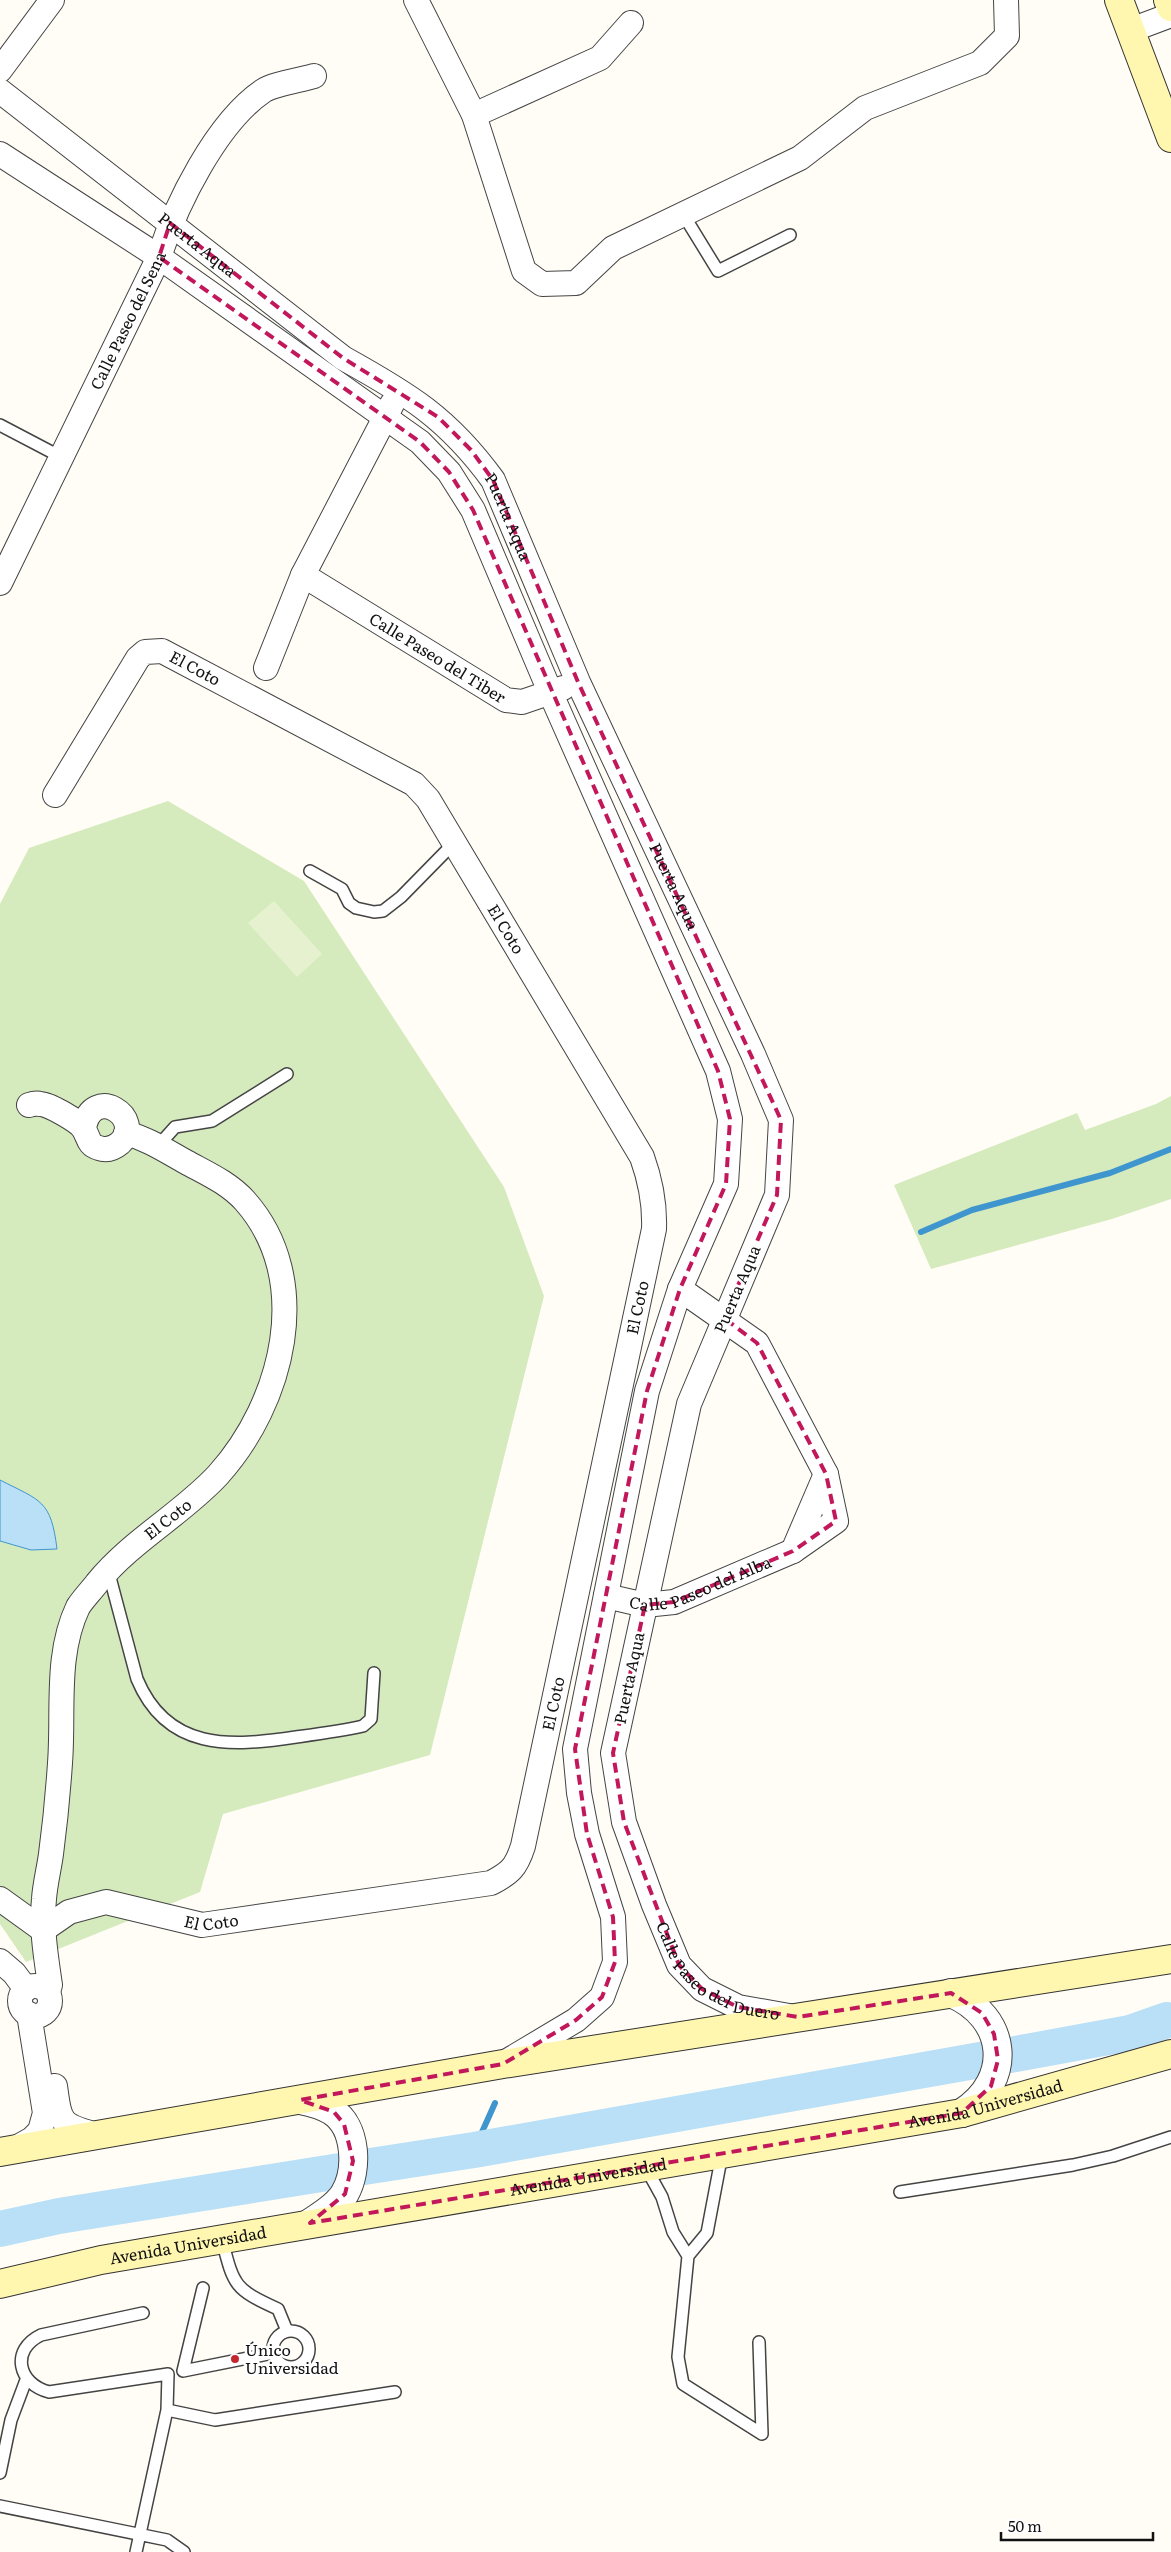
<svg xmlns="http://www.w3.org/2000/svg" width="1171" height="2552" viewBox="0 0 1171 2552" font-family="Literata,serif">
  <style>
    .green { fill: #d5ebbd }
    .pitch { fill: #e6f2cf }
    .water { fill: #b9e0f7; stroke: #3f96cf }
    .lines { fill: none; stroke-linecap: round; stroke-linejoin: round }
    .stream { stroke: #3f96cf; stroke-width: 6 }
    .river { stroke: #b9e0f7; stroke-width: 36 }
    .service-casing { stroke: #444; stroke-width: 14 }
    .minor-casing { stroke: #444; stroke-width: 26 }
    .tertiary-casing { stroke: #444; stroke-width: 30 }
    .secondary-casing { stroke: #333; stroke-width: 30 }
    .service { stroke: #fff; stroke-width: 11 }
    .minor { stroke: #fff; stroke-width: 24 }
    .tertiary { stroke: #fff; stroke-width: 28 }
    .secondary { stroke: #fff6b0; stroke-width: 28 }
    .marked { fill: none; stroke: #c2185b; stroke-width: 4; stroke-dasharray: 10 6; stroke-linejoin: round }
    .poi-dot { fill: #c4262e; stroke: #fff; stroke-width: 2 }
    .labels { text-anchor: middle; stroke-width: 5; stroke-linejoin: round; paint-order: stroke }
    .street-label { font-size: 16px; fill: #111; stroke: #fff }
    .poi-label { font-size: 16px; fill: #111; stroke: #fff; text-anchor: start }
  </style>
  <rect width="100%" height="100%" fill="#fffdf5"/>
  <path class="green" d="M168,801l136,80 200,306 40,109 -114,459 -207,59 -23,78 -174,70 -26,-38v-1020l29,-56z
    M1171,1096v103l-59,20 -181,50 -37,-84 183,-72 8,17 71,-26z"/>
  <path class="pitch" d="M274,901l48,53 -25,23 -49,-54z"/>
  <path class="water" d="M0,1480c41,21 51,20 57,69l-26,1 -31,-9z"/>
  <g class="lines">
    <path class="stream" d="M921,1232l51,-22 138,-37 61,-24
      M474,2150l21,-47"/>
    <path class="river" d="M1010,2055l120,-22 37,-13
      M364,2167l110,-17 512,-91
      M0,2229l59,-13 281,-45"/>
    <g class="service-casing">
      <path id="service" d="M683,214l35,57 72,-36
        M0,425l61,32
        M310,871l32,18 7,14 7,5 18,4 9,-1 18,-14 53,-54
        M158,1146l17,-19 37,-6 75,-47
        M108,1570l29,109c30,72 93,68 159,58 22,-3 45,-6 67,-11l8,-7 3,-46
        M646,2168l16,29 11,35 15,24 19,-23 15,-79
        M900,2192l173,-27 40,-9 58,-19
        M222,2240c12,46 12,49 56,69l9,22
        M688,2256l-10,101 5,27 79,50 -3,-92
        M203,2288l-20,83 90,-18
        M273 2349a18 18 0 1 1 36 0a18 18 0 1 1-36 0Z
        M167,2410l48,10 180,-28
        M0,2473l11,-53 15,-40
        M0,2506l167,34 17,12
        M136,2552l31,-142 1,-36 -119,18c-31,-8 -39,-42 -8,-57l102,-22"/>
    </g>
    <g class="minor-casing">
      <g id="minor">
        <path d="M416,0l58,115 50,156 18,13 34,-1 37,-35 187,-90 65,-50 115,-45 27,-27 -1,-36"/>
        <path d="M1131,30l40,-15"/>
        <path d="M0,70l52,-70"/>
        <path id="s1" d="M0,91l343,267c65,36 105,60 150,122l85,202 175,372 28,66 -4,75 -88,209 -76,349 11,69 30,83 25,60 23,24 36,18 51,9"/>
        <path d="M474,115l126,-57 31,-35"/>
        <path d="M0,154l159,103 261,185 29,30 24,38 78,184 167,377 12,48 -4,65 -46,105 -33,102 -72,358 4,44 8,41 26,83 2,45 -13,35 -26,23 -67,40"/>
        <path id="s2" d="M303,575l203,125 16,2 41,-14"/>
        <path id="s3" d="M0,583l159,-326c17,-52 57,-134 104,-166 10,-7 38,-11 51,-15"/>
        <path d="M266,668l37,-93 89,-171"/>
        <path d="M29,1105c3,-1 8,-2 11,-1 9,0 38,17 43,24 6,8 4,17 16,20 8,3 15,0 21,-5 26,-25 -28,-60 -36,-15"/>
        <path d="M793,1551l33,-77"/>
        <path id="s4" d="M606,1596l39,9 29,-3 119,-51 43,-30 -10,-47 -69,-131 -77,-54"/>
        <path id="s5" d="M0,1899l43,31 26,-18 37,-10 96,23 289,-42c19,-10 25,-15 32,-37l131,-617c1,-26 -3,-47 -12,-72l-214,-358 -14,-15 -252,-133 -17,1 -7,6 -83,137"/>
        <path d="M0,1961l14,12 12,16"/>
        <circle cx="35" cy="2001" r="15"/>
        <path id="s6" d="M48,1992l2,-7c-4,-28 -9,-57 -6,-86 1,-15 5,-30 7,-45 4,-30 7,-61 9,-91 4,-52 -5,-108 18,-156 5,-8 13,-16 19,-24 35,-43 85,-69 121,-108 65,-72 97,-195 27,-274 -16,-18 -39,-28 -59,-39 -20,-11 -38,-23 -60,-29"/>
        <path d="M55,2086c5,37 5,39 42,49"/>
        <path d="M14,2149l18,-10 8,-8 5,-18 -16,-99"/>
      </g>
    </g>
    <g class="tertiary-casing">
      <path id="tertiary" d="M951,1993c57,24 63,87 11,120
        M300,2100c11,2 22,5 32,11 25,16 26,59 13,82 -7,13 -23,22 -35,30"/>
    </g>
    <g class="secondary-casing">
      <g id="secondary">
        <path d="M1119,0l52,138"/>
        <path d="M1168,0l3,7"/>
        <path d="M0,2152l503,-88 668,-105"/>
        <path id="s7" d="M0,2284l101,-24 861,-147 209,-59"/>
      </g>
    </g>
    <use href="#service" class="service"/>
    <use href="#minor" class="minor"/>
    <use href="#tertiary" class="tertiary"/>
    <use href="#secondary" class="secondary"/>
  </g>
  <path class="marked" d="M170,223l173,135 95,59 33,33 22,30 85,202 203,438 -4,75 -53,123 33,25 69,131 10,47 -43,30 -119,51 -29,3 -32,148 11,69 55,143 23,24 36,18 60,10 153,-24 31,20 12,21 4,26 -7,26 -29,27 -652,110 35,-29 8,-33 -9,-37 -10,-12 -34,-12 203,-36 73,-44 26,-23 13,-35 -2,-45 -26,-83 -12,-85 72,-358 33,-102 46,-105 4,-65 -12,-48 -245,-561 -24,-38 -29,-30 -261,-185z"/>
  <circle class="poi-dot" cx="235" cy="2359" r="5"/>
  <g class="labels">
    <g class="street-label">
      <text dy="6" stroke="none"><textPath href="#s1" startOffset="250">Puerta Aqua</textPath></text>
      <text dy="6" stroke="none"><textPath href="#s3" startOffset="292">Calle Paseo del Sena</textPath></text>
      <text dy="6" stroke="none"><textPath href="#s1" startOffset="670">Puerta Aqua</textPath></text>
      <text dy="6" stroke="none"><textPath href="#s2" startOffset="158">Calle Paseo del Tiber</textPath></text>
      <text transform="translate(195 668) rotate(28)" y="6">El Coto</text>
      <text dy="6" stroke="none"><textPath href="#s1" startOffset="1075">Puerta Aqua</textPath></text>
      <text transform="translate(506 929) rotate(59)" y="6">El Coto</text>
      <text transform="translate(737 1289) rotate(-67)" y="6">Puerta Aqua</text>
      <text dy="6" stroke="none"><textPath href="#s5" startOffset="1115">El Coto</textPath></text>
      <text dy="6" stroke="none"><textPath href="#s6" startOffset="515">El Coto</textPath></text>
      <text dy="6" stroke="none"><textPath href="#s4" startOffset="99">Calle Paseo del Alba</textPath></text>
      <text transform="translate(629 1678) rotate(-78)" y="6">Puerta Aqua</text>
      <text dy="6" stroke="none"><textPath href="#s5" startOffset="710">El Coto</textPath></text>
      <text dy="6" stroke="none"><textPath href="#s5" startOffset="231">El Coto</textPath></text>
      <text dy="6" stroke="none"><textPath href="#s1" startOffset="2249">Calle Paseo del Duero</textPath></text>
      <text dy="6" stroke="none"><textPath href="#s7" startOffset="1002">Avenida Universidad</textPath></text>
      <text dy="6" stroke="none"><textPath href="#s7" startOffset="598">Avenida Universidad</textPath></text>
      <text dy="6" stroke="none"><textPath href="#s7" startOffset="192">Avenida Universidad</textPath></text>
    </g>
    <g class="poi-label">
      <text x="245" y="2356">Único<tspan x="245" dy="18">Universidad</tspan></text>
    </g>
  </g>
  <path d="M1001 2532v8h152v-8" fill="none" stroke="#111111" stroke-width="2.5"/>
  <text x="1008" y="2532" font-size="15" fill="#111111" stroke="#ffffff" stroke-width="4" paint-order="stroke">50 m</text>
</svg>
